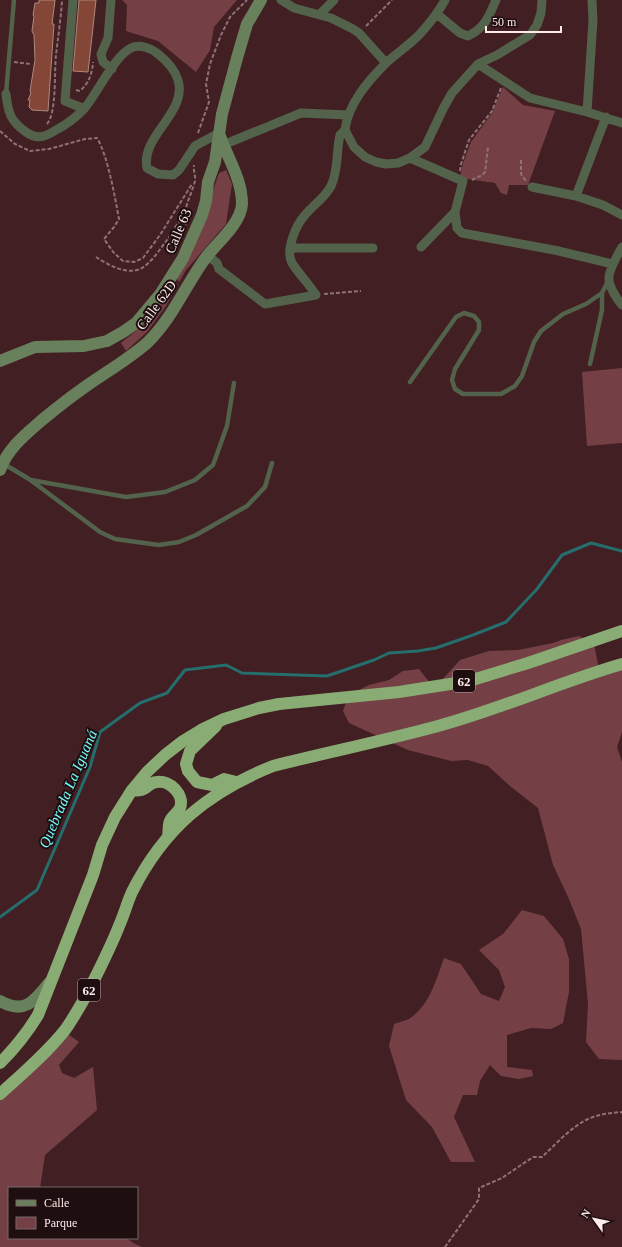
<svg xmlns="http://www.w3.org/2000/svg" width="622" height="1247" viewBox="0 0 622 1247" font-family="'Times New Roman',serif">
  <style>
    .green { fill: #754045 }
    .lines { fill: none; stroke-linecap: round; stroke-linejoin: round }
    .stream { stroke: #256e6d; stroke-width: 3 }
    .building { fill: #844637; stroke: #b0887e }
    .path { stroke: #8e7275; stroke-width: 2; stroke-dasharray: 4 2; stroke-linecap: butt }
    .lane { stroke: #53624b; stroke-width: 4.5 }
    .street { stroke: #53624b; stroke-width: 9 }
    .secondary { stroke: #69805c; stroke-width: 12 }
    .highway { stroke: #89ac74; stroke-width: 12 }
    .labels { text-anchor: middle; stroke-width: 4; stroke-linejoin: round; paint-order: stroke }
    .shield { fill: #1e0e10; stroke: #baa8a9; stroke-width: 1 }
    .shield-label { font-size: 13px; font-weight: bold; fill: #fdeaeb }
    .street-label { font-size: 14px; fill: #fdeaeb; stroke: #1e0e10 }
    .water-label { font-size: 15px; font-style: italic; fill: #76fcfb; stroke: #1e0e10 }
  </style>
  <rect width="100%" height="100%" fill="#411f23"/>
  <path class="green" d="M122,0h115l-23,27 -4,23 -14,22 -38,-31 -32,-10 1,-26z
    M503,87l20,18 32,6 -27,74h-19l-2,10 -6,-2 -6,-10 -35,-5 3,-15 8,-21 21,-29z
    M226,170l6,14 -6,40 -40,46 -7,12 -3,-5 17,-29 26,-75z
    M178,284l-12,22 -19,26 -21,19 -5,-8c23,-17 36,-34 52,-58z
    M622,368v75l-35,3 -5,-74z
    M579,636l15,8 5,25 23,-10v73l-5,15 5,15v298l-23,-1 -13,-17 2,-38 -7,-75 -12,-30 -16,-34 -15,-57 -28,-22 -22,-20 -20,-6 -17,1 -43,-11 -59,-27 -6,-12 6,-16 20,-10 20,-5 14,-9 16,-2 14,18 8,-6 19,-21 29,-9 29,-1 35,-7 8,-3z
    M522,910l22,6 19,23 6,20v33l-6,31 -12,6 -20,-1 -24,7v32l25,3 1,6 -14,3 -18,-3 -11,-11 -10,16 -3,14h-14l-9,22 21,45h-24l-19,-35 -26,-27 -17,-54 5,-22c5,-2 11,-3 15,-5 21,-14 27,-39 35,-61l17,6 20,30 18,7 6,-14 -6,-17 -20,-20 24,-16z
    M68,1034l11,8 -20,23 3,8 12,5 19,-11 4,43 -52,45 -5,33h-31v50h117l9,6 7,3h-142v-148z"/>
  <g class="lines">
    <path class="stream" d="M0,917l37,-27 53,-123 10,-35 40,-29 27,-10 18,-23 41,-5 16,8 85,3 47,-16 15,-7 29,-2 18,-3 37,-13 33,-13 31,-33 25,-34 29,-12 31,8"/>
  </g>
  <path class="building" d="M39,0h16l-3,24h2l-6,87 -16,-1 -3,-3 1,-7h-2l3,-7 -1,-2 5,-31 -1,-25 -2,-4 2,-15 -1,-1 2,-12h4z
    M79,0h17l-8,72 -15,-1z"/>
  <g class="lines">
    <path class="path" d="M366,26l26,-26
      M14,62l17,2
      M76,90l4,1c9,-8 12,-17 13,-29
      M47,124c10,-12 7,-52 9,-69 2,-18 5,-37 6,-55
      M0,131l15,13 15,7 19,-2 36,-10 12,-1c11,18 18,60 22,81l-5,8 -10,12 10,14 9,8 11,1 9,-4 17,-23 32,-51
      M198,133l11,-31 -3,-18 4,-20 11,-29 9,-18 17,-17
      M521,160v14l5,7
      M460,171l1,-7 8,-24 23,-29 9,-23
      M472,180l10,-5 3,-3 3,-25
      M186,225c-4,-17 5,-28 9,-44 1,-5 -2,-10 -1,-16
      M96,257c12,8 32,19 46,11 10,-6 18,-19 25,-28 5,-8 9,-16 17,-22
      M324,294l37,-3
      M445,1247l34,-48v-11l23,-10 31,-21h9c14,-13 29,-30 46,-38 11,-5 23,-6 34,-7"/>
    <path class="lane" d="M6,94l8,-94
      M590,364l12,-54v-17
      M410,382l46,-65 8,-4 10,3 5,6v8l-24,39 -3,11 3,9 8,5h38l14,-8 7,-10 12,-34 7,-11 22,-17 23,-10 16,-11 6,-12
      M4,464l25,15 71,53 15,7 44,6 20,-3 17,-7 51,-29 18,-19 7,-24
      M31,480l95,17 39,-5 30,-12 18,-15 14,-39 7,-43"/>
    <path class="street" d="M73,0l-8,101 15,6 3,3
      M111,0l-3,38 -7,16 2,8 9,7
      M281,0l13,8 37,10 22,11 6,4 27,30
      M445,0c-7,13 -16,24 -26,35 -10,10 -22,18 -33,28 -18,18 -38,41 -41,67l9,17 11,10 11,5 10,2 12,-1 12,-5 15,-11 19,-40 8,-14 26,-29 19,-9 33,-20 7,-10 4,-12 1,-13
      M320,14l14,-14
      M437,14l23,19 8,3c17,-8 21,-20 28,-36
      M478,64l52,34 57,14 35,11
      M6,94c2,18 4,27 20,38 11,8 19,5 30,-2 10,-5 19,-12 27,-20 13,-14 31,-54 48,-62 9,-4 20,0 27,6 9,7 17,16 20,26 10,33 -38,56 -31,88l11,6 15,1 6,-5 16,-24 24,-13
      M587,112l6,-92 -1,-20
      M223,145l78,-32 47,2
      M410,158l53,23 -8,31 2,16 5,5 97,18 54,13
      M532,187l44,9 27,9 19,10
      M576,196l30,-79
      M421,247l34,-35
      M622,247c-4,7 -14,25 -13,32 0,8 8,20 13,26
      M290,248h83
      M207,255l10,8 2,6 46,35 51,-9c-7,-11 -17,-21 -24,-32 -7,-13 4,-38 13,-48 9,-11 19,-16 26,-29 8,-17 5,-35 9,-51l5,-5"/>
    <path class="secondary" d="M0,361l35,-14 49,-1 23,-5 16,-9 13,-9 25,-30 22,-35 19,-43 4,-14 2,-19 7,-20 7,-48 15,-56 10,-34 14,-24
      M0,470c7,-21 26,-36 42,-50 17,-14 35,-28 53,-40 18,-12 36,-23 52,-37 26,-25 39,-59 60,-87 11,-14 34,-33 35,-52 0,-25 -14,-45 -22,-68
      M0,1001c24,14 35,0 49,-18"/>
    <path class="highway" d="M216,726l-26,25 -4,13 2,7 9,11 15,3 12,-6 12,3
      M132,790c2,0 7,1 9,0 6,-1 9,-8 16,-8 13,-2 28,13 23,26 -2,5 -8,8 -10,13 -2,4 -1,11 -2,15
      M0,1063c15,-15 27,-30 38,-48l55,-140 9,-30 13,-28 17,-27 15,-18 18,-17 18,-14 18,-11 23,-11 35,-11 20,-4 120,-12 70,-11 59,-18 94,-32
      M0,1094c22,-20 46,-40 65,-64 8,-11 15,-24 22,-36 11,-22 23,-45 32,-68 5,-11 8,-23 13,-34 32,-64 76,-100 141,-126 55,-14 110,-25 165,-40 63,-17 122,-44 184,-62"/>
  </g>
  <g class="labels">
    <g class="shield">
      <rect x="453" y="670" width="22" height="22" rx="3"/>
      <rect x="78" y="979" width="22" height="22" rx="3"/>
    </g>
    <g class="shield-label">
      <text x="464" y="686">62</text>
      <text x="89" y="995">62</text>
    </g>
    <g class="street-label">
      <text transform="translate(178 231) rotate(-67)" y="5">Calle 63</text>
      <text transform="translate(156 305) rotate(-54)" y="5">Calle 62D</text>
    </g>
    <g class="water-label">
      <text transform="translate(68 789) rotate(-67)" y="5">Quebrada La Iguaná</text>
    </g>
  </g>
  <rect x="8" y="1187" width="130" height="52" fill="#1e0e10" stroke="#776668"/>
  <rect x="16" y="1200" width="20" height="6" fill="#69805c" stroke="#776668"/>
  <text x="44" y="1207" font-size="12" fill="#fdeaeb">Calle</text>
  <rect x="16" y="1217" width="20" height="12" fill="#754045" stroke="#776668"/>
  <text x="44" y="1227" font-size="12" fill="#fdeaeb">Parque</text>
  <g transform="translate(594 1219) rotate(303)" stroke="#1e0e10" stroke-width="3" paint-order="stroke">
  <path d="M0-3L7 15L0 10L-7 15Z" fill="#fdeaeb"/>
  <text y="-6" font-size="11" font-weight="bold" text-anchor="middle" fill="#fdeaeb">N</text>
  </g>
  <path d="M486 26v6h75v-6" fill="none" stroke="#fdeaeb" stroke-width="2"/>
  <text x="492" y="26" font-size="12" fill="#fdeaeb" stroke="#1e0e10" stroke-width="3" paint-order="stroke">50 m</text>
</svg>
